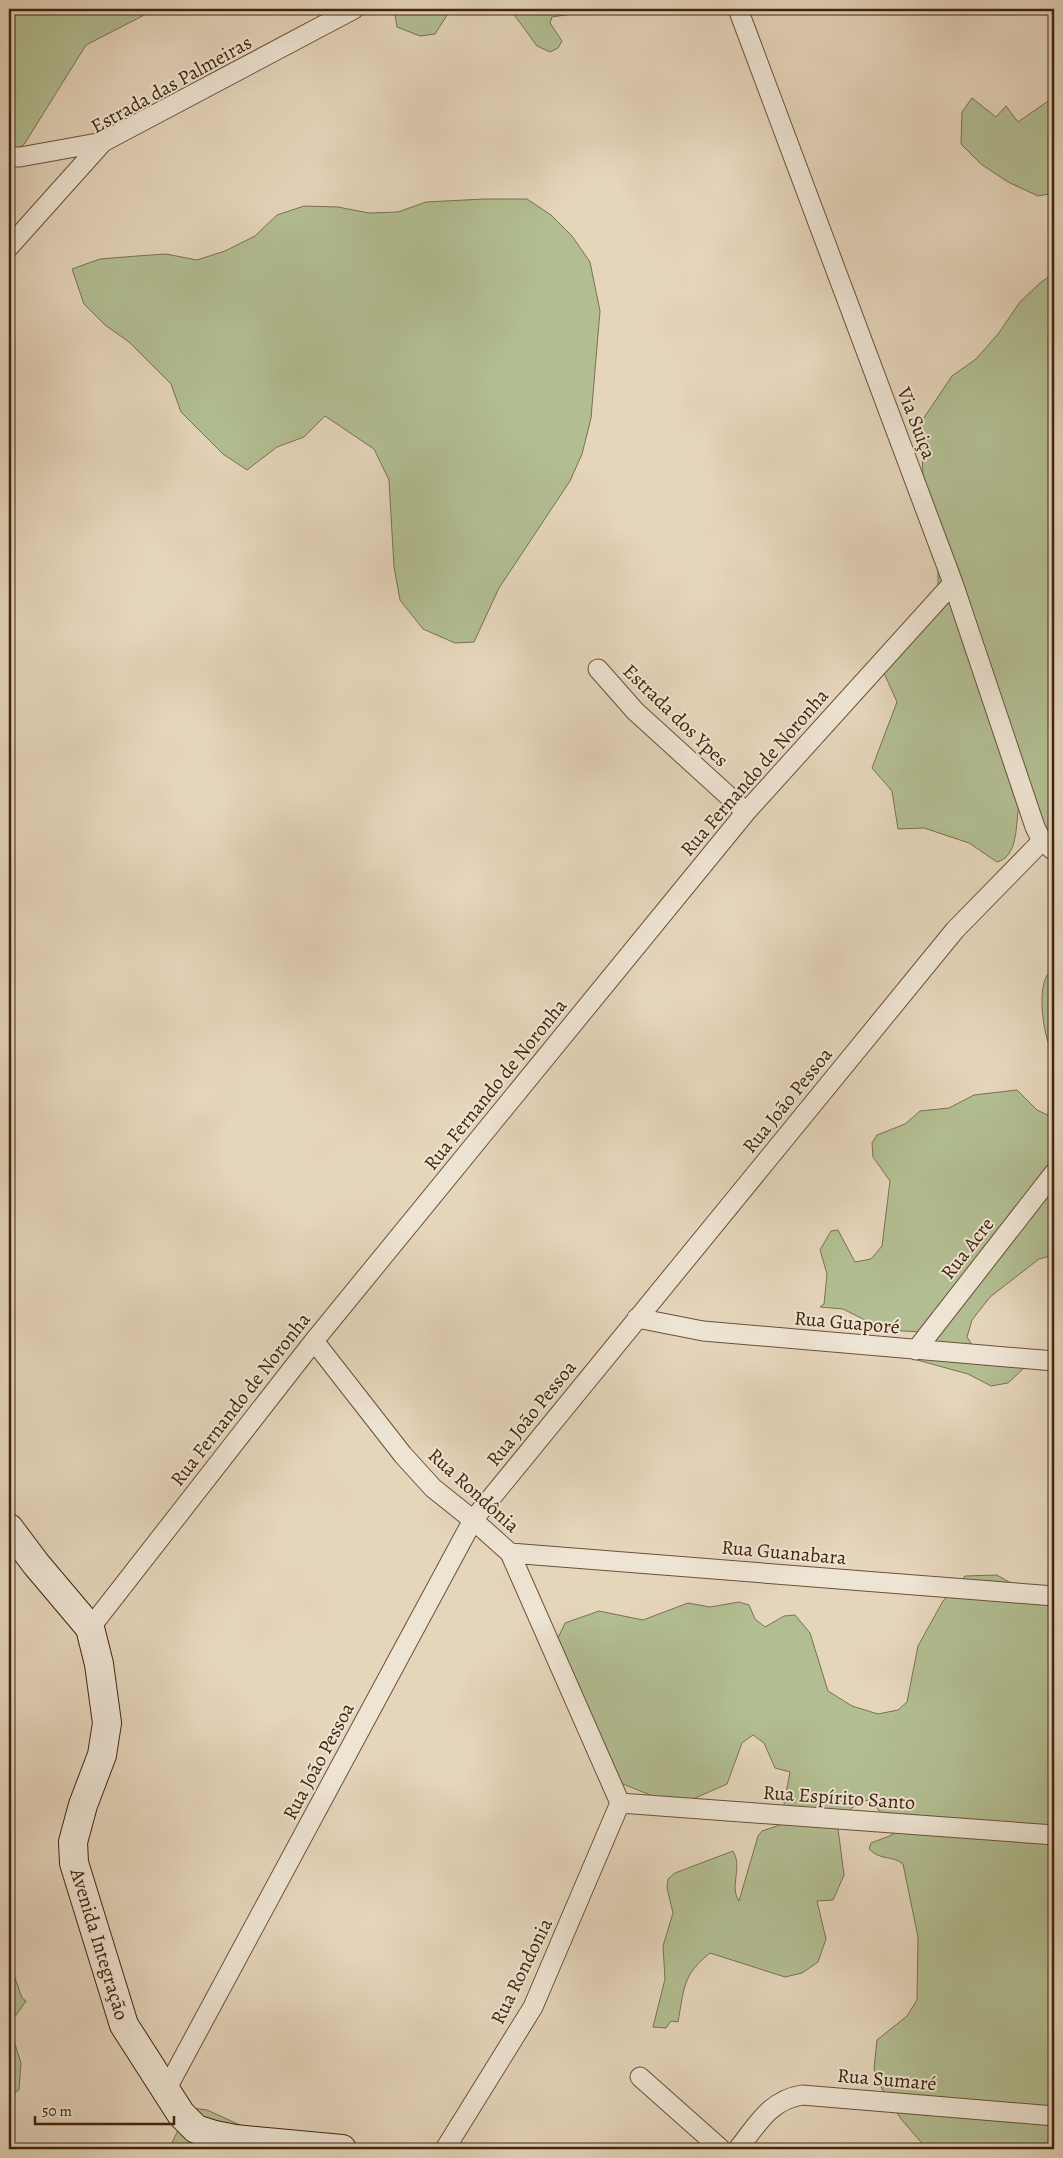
<svg xmlns="http://www.w3.org/2000/svg" width="1063" height="2158" viewBox="0 0 1063 2158" font-family="Alegreya,serif">
  <style>
    .green { fill: #b2be92; stroke: #7a7150 }
    .lines { fill: none; stroke-linecap: round; stroke-linejoin: round }
    .minor-casing { stroke: #6b5038; stroke-width: 21 }
    .secondary-casing { stroke: #42240d; stroke-width: 30 }
    .minor { stroke: #eee4d3; stroke-width: 19 }
    .secondary { stroke: #eee4d3; stroke-width: 28 }
    .labels { text-anchor: middle; stroke-width: 4; stroke-linejoin: round; paint-order: stroke }
    .street-label { font-size: 20px; fill: #42240d; stroke: #eee4d3 }
  </style>
  <rect width="100%" height="100%" fill="#e5d5bb"/>
  <filter id="stains"><feTurbulence type="fractalNoise" baseFrequency=".004" numOctaves="4"/><feColorMatrix values="0 0 0 0 .2 0 0 0 0 .09 0 0 0 0 .02 0 0 0 .5 -.17"/></filter>
  <radialGradient id="worn" r=".72"><stop offset=".6" stop-color="#630" stop-opacity="0"/><stop offset="1" stop-color="#630" stop-opacity=".3"/></radialGradient>
  <path class="green" d="M9,9h147l-70,36 -61,98 -11,11 -5,1z
    M399,9h52l-16,25 -15,2 -23,-9 -2,-12z
    M510,9h95l-53,8 -2,6 12,18 -4,7 -8,4 -13,-6z
    M1054,97v96l-16,3 -30,-14 -27,-18 -20,-20 1,-32 10,-14 24,19 10,-11 12,16z
    M484,199h43l24,16 21,21 18,26 10,49 -9,107 -9,36 -12,27 -71,107 -25,54 -19,1 -32,-14 -23,-29 -6,-33 -5,-87 -15,-31 -49,-33 -21,21 -27,10 -30,23 -24,-16 -42,-42 -10,-28 -42,-42 -24,-17 -21,-21 -12,-35 28,-10 37,-3 29,-2 31,6 28,-9 30,-15 22,-21 27,-9 34,1 31,6 29,-1 28,-10z
    M1054,273v573l-28,-38 -8,3c-2,17 -1,46 -21,51l-28,-19 -45,-15 -26,1 -6,-38 -20,-23 25,-66 -13,-29 54,-78v-24l-14,-67 -2,-52 -7,-21 37,-55 24,-17 22,-25 22,-32 20,-19z
    M1054,968v88c-10,-16 -16,-58 -9,-76 1,-5 6,-9 9,-12z
    M1017,1090l20,20 17,8v137l-15,4 -49,38 -18,23 -5,17 5,8 52,11v12l-16,15 -17,3 -23,-12 -51,-14 -4,-6 9,-22 -37,-2 -42,-21 -23,-2 4,-3 3,-30 -7,-24 11,-19 7,-1 17,32 16,-3 11,-13 8,-65 -17,-24 -1,-14 5,-8 28,-11 15,-13 29,-3 25,-13z
    M997,1575l57,33v541h-127l-26,-30 -20,-32 -7,-18 3,-29 30,-24 10,-16 1,-63 -15,-73c-11,-9 -22,-3 -34,-15l2,-6 21,-8 2,-5 -23,-30 -11,1 -23,20 7,54 -11,25 -16,1 9,38 -8,23 -16,11 -17,4 -75,-24c-28,22 -26,37 -32,69l-7,-1 -5,7 -13,-1 12,-48 -2,-33 10,-33 -6,-25 1,-9 7,-6 58,-22c10,17 -4,35 6,50l19,-65 4,-5 18,-6 10,-53 -15,-4 -11,-25 -11,-8 -11,8 -15,41 -34,15 -38,-2 -49,-20 -50,-117 2,-22 7,-15 34,-12 44,9 45,-17 22,4 29,-5 10,3 6,14 10,8 19,-11 11,-1 15,18 18,58 24,15 26,8 20,-4 9,-8 11,-56 25,-45 22,-25z
    M9,1961l13,37 4,3 -17,24 12,38 -2,27 -10,6z
    M192,2108l15,2 68,31 27,8h-133l11,-23z"/>
  <g class="lines">
    <g class="minor-casing">
      <path id="minor" d="M738,9l215,574 82,244 7,14 12,10
        M9,157h11l83,-15
        M9,247l94,-105 251,-133
        M598,669l37,42 111,101
        M637,1318l66,13 351,30
        M314,1341l89,114 30,33 40,32 37,33 110,250
        M916,1350l138,-177
        M510,1553l544,43
        M90,1628l224,-287 432,-529 207,-229
        M620,1803l434,32
        M640,2077l81,72
        M166,2090l307,-570 482,-590 87,-89
        M445,2149l88,-142 87,-204
        M738,2149c19,-24 32,-49 64,-54l252,21"/>
    </g>
    <g class="secondary-casing">
      <path id="secondary" d="M9,1528l27,36 54,64 9,36 8,59 -5,32 -19,50 -10,37 1,21 50,162 57,89 15,15 19,6 20,4 107,10"/>
    </g>
    <use href="#minor" class="minor"/>
    <use href="#secondary" class="secondary"/>
  </g>
  <g class="labels">
    <g class="street-label">
      <text transform="translate(171 84) rotate(-29)" y="7">Estrada das Palmeiras</text>
      <text transform="translate(917 423) rotate(69)" y="7">Via Suiça</text>
      <text transform="translate(676 715) rotate(44)" y="7">Estrada dos Ypes</text>
      <text transform="translate(754 772) rotate(-49)" y="7">Rua Fernando de Noronha</text>
      <text transform="translate(495 1084) rotate(-51)" y="7">Rua Fernando de Noronha</text>
      <text transform="translate(787 1100) rotate(-51)" y="7">Rua João Pessoa</text>
      <text transform="translate(967 1248) rotate(-52)" y="7">Rua Acre</text>
      <text transform="translate(847 1322) rotate(5)" y="7">Rua Guaporé</text>
      <text transform="translate(240 1399) rotate(-52)" y="7">Rua Fernando de Noronha</text>
      <text transform="translate(531 1413) rotate(-51)" y="7">Rua João Pessoa</text>
      <text transform="translate(474 1490) rotate(42)" y="7">Rua Rondônia</text>
      <text transform="translate(784 1552) rotate(5)" y="7">Rua Guanabara</text>
      <text transform="translate(318 1761) rotate(-62)" y="7">Rua João Pessoa</text>
      <text transform="translate(839 1797) rotate(4)" y="7">Rua Espírito Santo</text>
      <text transform="translate(100 1944) rotate(73)" y="7">Avenida Integração</text>
      <text transform="translate(521 1971) rotate(-64)" y="7">Rua Rondonia</text>
      <text transform="translate(887 2079) rotate(5)" y="7">Rua Sumaré</text>
    </g>
  </g>
  <rect width="1063" height="2158" fill="none" stroke="#e5d5bb" stroke-width="30"/>
  <rect x="10" y="10" width="1043" height="2138" fill="none" stroke="#42240d" stroke-width="2.5"/>
  <rect x="15" y="15" width="1033" height="2128" fill="none" stroke="#42240d"/>
  <path d="M35 2116v8h139v-8" fill="none" stroke="#42240d" stroke-width="2.5"/>
  <text x="42" y="2116" font-size="15" fill="#42240d" stroke="#eee4d3" stroke-width="4" paint-order="stroke">50 m</text>
  <rect width="100%" height="100%" filter="url(#stains)"/>
  <rect width="100%" height="100%" fill="url(#worn)"/>
</svg>
